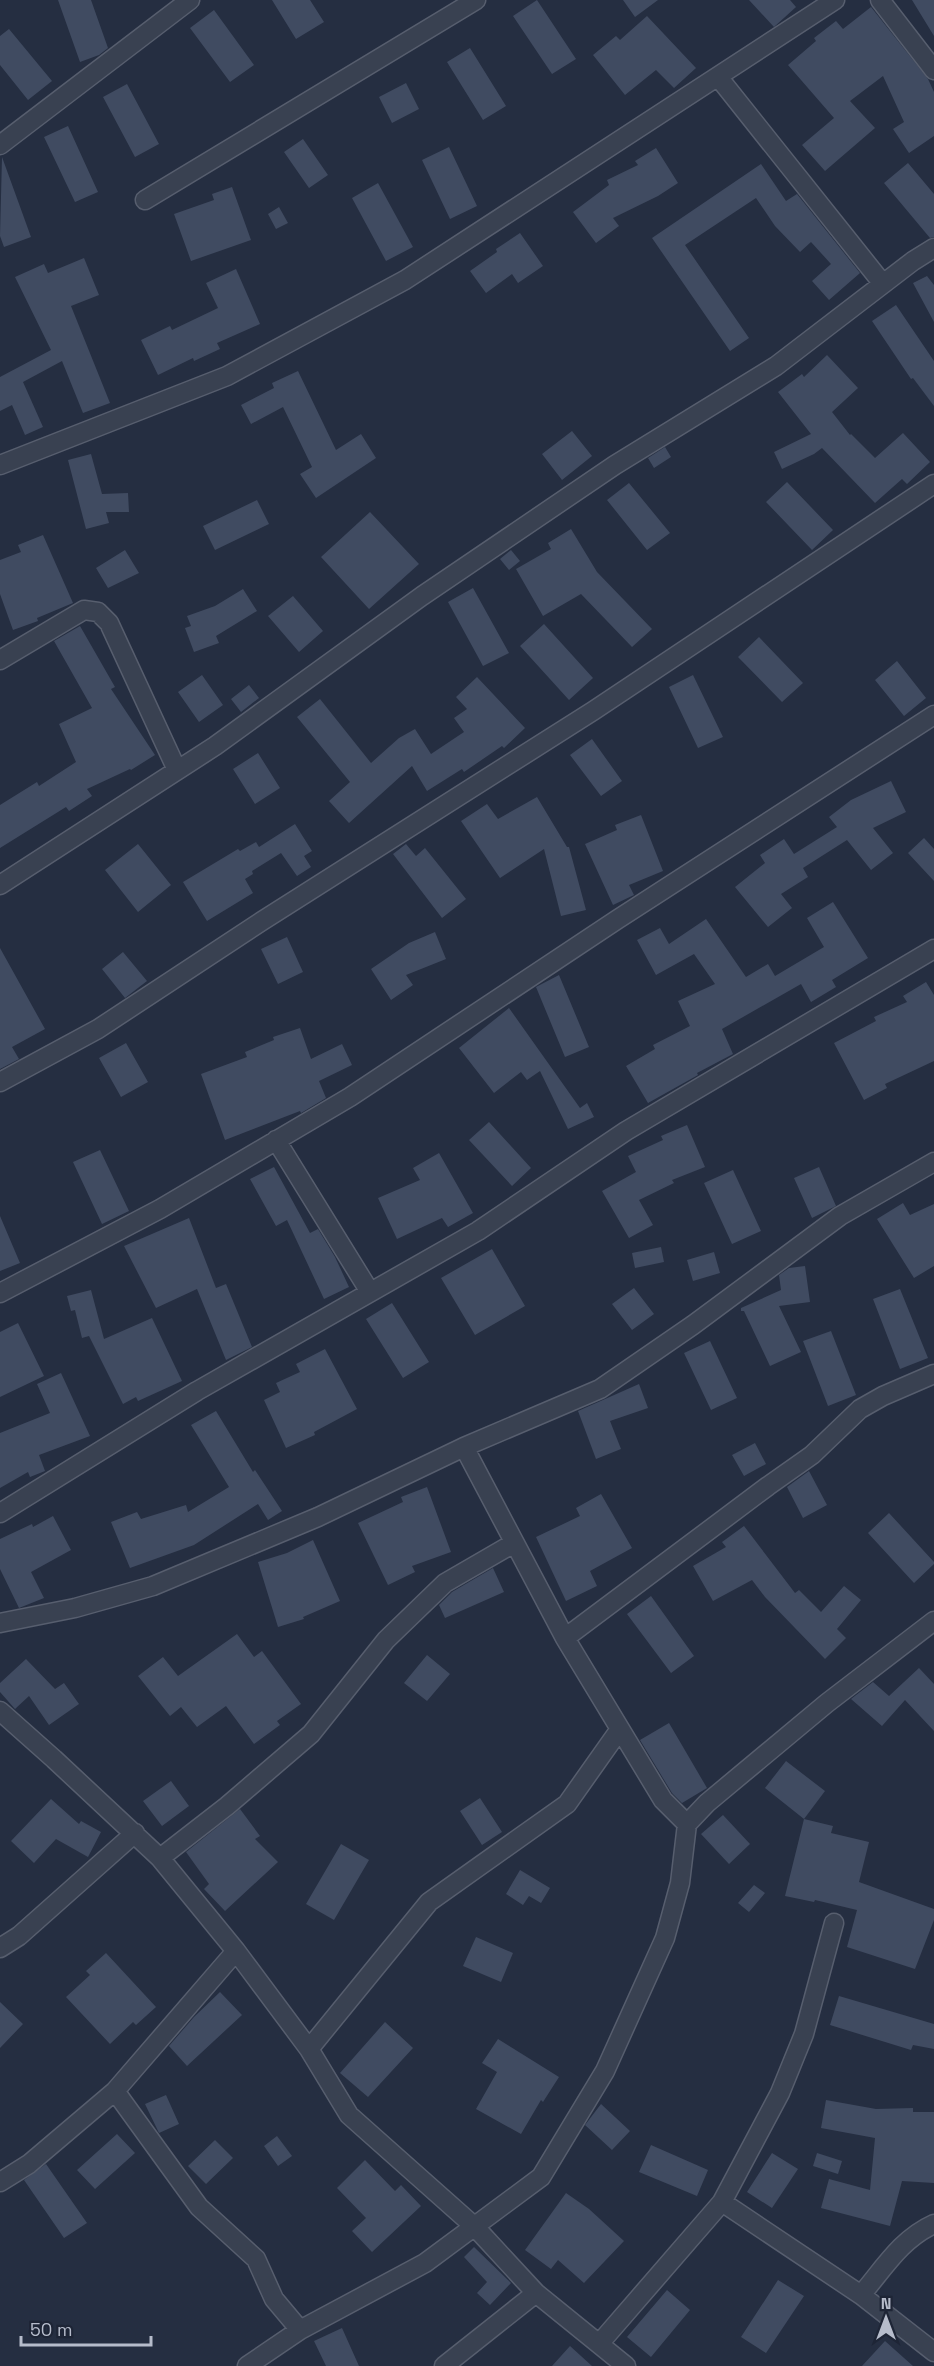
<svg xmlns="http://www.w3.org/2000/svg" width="934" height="2366" viewBox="0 0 934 2366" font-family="'Space Grotesk',sans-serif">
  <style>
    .building { fill: #404b61 }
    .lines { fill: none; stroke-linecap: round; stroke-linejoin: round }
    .street-casing { stroke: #575e6e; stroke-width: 21 }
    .street { stroke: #394151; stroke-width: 18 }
  </style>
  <rect width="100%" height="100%" fill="#252e41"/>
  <path class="building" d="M58,0h33l17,48 -9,7 -19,7z
    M272,0h38l14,22 -28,17z
    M537,0l39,59 -24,15 -39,-58z
    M623,0h35l-23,17z
    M749,0h41l6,7 -22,20z
    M912,0h22v36z
    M871,7l57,72 6,13v44l-25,17 -16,-24 11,-7 -21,-46 -33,25 25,27 -50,43 -23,-26 32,-27 -46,-53 28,-24 -2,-3 22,-17 7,8z
    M214,10l40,55 -24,17 -40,-54z
    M647,16l49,52 -22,20 -18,-18 -31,25 -32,-40 23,-19 4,4z
    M9,29l43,52 -24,19 -28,-35v-29z
    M470,48l36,58 -23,14 -36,-58z
    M406,83l13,26 -27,14 -13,-26z
    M127,84l32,60 -24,13 -32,-60z
    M68,126l30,66 -23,10 -31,-65z
    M303,139l25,36 -19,13 -25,-36z
    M449,147l28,59 -27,13 -28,-59z
    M656,148l22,35 -20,13 -45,22 6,8 -23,17 -23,-31 36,-27 -2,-5 31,-15 -3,-4z
    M2,157l29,80 -27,10 -4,-11z
    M908,163l26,31v43l-4,1 -46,-55z
    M761,164l25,37 11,-7 63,79 -31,27 -17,-19 19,-17 -20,-22 -11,10 -25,-26 -19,-28 -71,47 64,93 -19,13 -78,-113z
    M378,183l35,64 -27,14 -34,-63z
    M232,187l19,53 -60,21 -17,-47 40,-14 -2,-6z
    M279,207l9,16 -12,6 -8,-15z
    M520,233l23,33 -25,17 -6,-9 -26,19 -16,-22 27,-19 -1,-3z
    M84,258l15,37 -28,11 39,97 -27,10 -21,-52 -39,21 20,45 -18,8 -13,-30 -12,6v-34l51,-27 -36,-73 29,-13 4,9z
    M236,269l24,55 -43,19 3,6 -26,12 -1,-3 -35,17 -17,-35 29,-14 2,4 46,-22 -12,-25z
    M927,276l7,9v37l-21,-39z
    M896,305l38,56v45l-21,-28 -2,1 -39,-58z
    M827,355l31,33 -26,24 18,23 1,-1 24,24 28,-25 27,29 -23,22 -5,-5 -27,24 -53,-55 -8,6 -32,15 -8,-17 37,-18 -33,-42 24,-18 2,3z
    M298,371l38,79 25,-16 15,24 -60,40 -16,-24 12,-7 -29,-60 -32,17 -10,-19 33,-17 -2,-5z
    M572,431l20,25 -30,24 -20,-26z
    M665,447l6,10 -17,11 -6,-10z
    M91,454l11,40 26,-1 1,19h-23l3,11 -23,6 -18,-69z
    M787,482l46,48 -21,20 -46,-48z
    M629,483l41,50 -23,17 -40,-50z
    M257,500l12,24 -54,26 -12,-24z
    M370,512l49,52 -50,45 -48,-52z
    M571,529l26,43 55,57 -20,18 -51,-53 -38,22 -27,-47 35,-20 -3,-6z
    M43,535l30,68 -36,15 1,3 -25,9 -13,-36v-34l21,-8 -3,-7z
    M125,550l14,23 -31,15 -12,-20z
    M511,550l9,11 -11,9 -9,-11z
    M473,588l36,65 -26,13 -35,-64z
    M243,589l14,22 -41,25 3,7 -25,9 -9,-24 6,-2 -4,-10 28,-10z
    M293,596l30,35 -24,21 -31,-36z
    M544,624l49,54 -24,22 -49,-54z
    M80,626l35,61 -4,2 44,66 -24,15 -1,-1 -43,20 5,7 -23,15 -3,-4 -66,41v-43l37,-23 2,4 37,-24 -17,-38 33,-16 -38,-67z
    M759,637l44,46 -21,19 -44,-45z
    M897,661l29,37 -22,18 -29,-36z
    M202,675l21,30 -24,17 -21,-30z
    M693,675l30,62 -25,11 -29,-61z
    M477,677l48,51 -21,20 -2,-2 -38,26 -2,-3 -35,22 -15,-25 -63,57 -20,-22 21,-19 -53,-65 23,-18 51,64 28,-25 16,-9 16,25 33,-22 -10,-14 13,-9 -11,-12z
    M249,685l10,13 -18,14 -10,-13z
    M592,739l30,42 -21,15 -31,-41z
    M258,753l22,35 -25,16 -22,-35z
    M891,781l15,31 -33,16 20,25 -22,17 -24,-30 -44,28 5,9 -27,17 11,14 -24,19 -33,-40 30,-24 -5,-8 24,-16 10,15 43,-27 -8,-10 22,-17z
    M537,797l30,50h2l17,63 -25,6 -17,-67 -44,29 -39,-57 26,-17 11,15z
    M641,815l22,56 -34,14 5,10 -21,10 -28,-61 32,-14 -2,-5z
    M295,824l17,27 -8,5 7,11 -14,9 -16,-23 -29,18 1,3 -8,5 8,14 -46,28 -24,-39 55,-33 2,2 16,-9 3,5z
    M924,838l10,11v32l-26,-28z
    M138,844l33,41 -33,27 -33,-42z
    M406,844l10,12 9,-8 41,51 -24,19 -49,-64z
    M833,902l35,56 -36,22 4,7 -25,15 -10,-18 -79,45 11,25 -36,19 1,2 -50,28 -22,-37 29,-17 -2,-4 37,-19 -12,-25 37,-17 -21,-30 -38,21 -19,-35 23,-12 9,16 37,-25 40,58 22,-13 7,12 49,-29 -17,-29z
    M435,932l11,27 -40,16 7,10 -22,15 -20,-31 38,-26z
    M287,937l16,35 -25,12 -17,-35z
    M0,948l45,81 -33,18 7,12 -19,10z
    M123,952l24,29 -22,17 -23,-29z
    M559,975l30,72 -24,10 -29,-70z
    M926,982l8,13v66l-49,23 2,4 -23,12 -30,-57 42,-22 -2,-4 33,-15 -4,-6z
    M509,1008l71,100 7,-5 7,14 -26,12 -28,-58 -13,9 -6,-8 -27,21 -35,-45z
    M300,1028l11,31 31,-15 10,21 -33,16 7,17 -25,15 -1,-2 -75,29 -24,-66 46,-17 -2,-5 29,-12 -1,-3z
    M126,1043l22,39 -27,15 -22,-39z
    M489,1122l42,46 -19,18 -43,-46z
    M687,1125l18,42 -33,13 2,3 -35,17 14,25 -24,13 -27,-47 34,-19 -8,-16 35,-16 -2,-4z
    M100,1150l29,61 -27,13 -29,-62z
    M439,1153l34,60 -25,14 -6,-9 -45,21 -19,-41 42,-18 -7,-12z
    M274,1167l36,66 8,-4 17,28 14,30 -25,12 -37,-79 -11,6 -26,-47z
    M819,1167l17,39 -24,12 -18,-40z
    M733,1170l28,61 -29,13 -28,-61z
    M903,1203l7,12 24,-11v62l-20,12 -37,-59z
    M0,1216l20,47 -20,8z
    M189,1218l27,70 10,-4 26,63 -26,13 -29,-71 -41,19 -32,-62z
    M661,1247l3,15 -29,6 -3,-15z
    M492,1249l33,57 -50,29 -34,-57z
    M714,1252l6,21 -27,8 -6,-21z
    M805,1266l5,36 -31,4 22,46 -31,14 -26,-55h-3v-3l40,-18 -2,-15 10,-7z
    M634,1288l20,26 -22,16 -20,-26z
    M900,1289l28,69 -28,11 -27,-70z
    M91,1290l13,49 48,-21 30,63 -44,20 -2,-4 -13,7 -34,-68 -7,2 -7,-28 -4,1 -4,-15z
    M392,1303l37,59 -26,16 -37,-59z
    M18,1323l26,53 -44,21v-65z
    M831,1331l25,64 -28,11 -25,-65z
    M710,1341l27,57 -26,12 -27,-57z
    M325,1349l32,60 -43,23 1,3 -29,13 -22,-48 16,-8 -4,-9 24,-11 -4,-8z
    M61,1373l29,63 -51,19 6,16 -15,6 -2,-5 -28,16v-55l50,-20 -13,-29z
    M639,1384l9,24 -38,13 11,28 -25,10 -18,-48z
    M216,1411l37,61 2,-2 27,41 -14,9 -10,-16 -64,41 -64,23 -19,-46 26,-10 4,7 45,-14 2,7 41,-25 -38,-62z
    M755,1443l11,21 -22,12 -12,-21z
    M809,1471l18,34 -24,13 -16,-31z
    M427,1487l24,65 -39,14 3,6 -27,13 -30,-62 45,-21 -2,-5z
    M601,1494l31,54 -42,23 7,15 -31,15 -30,-64 44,-21 -4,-8z
    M889,1513l45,49v2l-20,19 -46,-50z
    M53,1516l18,34 -40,22 13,26 -25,10 -19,-39v-30l32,-15 1,3z
    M744,1526l51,67 4,-3 22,22 23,-26 17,14 -24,29 9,9 -21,21 -60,-62 -13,-17 -39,21 -20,-35 33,-19 -4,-5z
    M313,1540l27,61 -37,16 1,2 -26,8 -20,-65 29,-9z
    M493,1568l11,24 -59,26 -6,-13 13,-13z
    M651,1596l43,60 -23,17 -44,-59z
    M237,1634l17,23 8,-6 39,53 -24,17 3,4 -26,19 -28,-38 -29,21 -16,-20 -11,9 -32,-40 25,-19 15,19z
    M427,1655l23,19 -23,27 -23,-18z
    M26,1659l29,30 9,-6 15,21 -30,21 -20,-29 -14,13 -15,-17v-9z
    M919,1668l15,16v47l-29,-31 -23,26 -31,-27 22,-17 16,14z
    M669,1723l38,65 -25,15 -10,-10 -32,-53z
    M786,1761l39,30 -21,28 -39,-31z
    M171,1781l18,25 -27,20 -19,-25z
    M480,1798l22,34 -20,13 -22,-34z
    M51,1799l28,25 2,-3 20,11 -13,25 -32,-18 -22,24 -23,-22z
    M240,1809l20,27 -5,3 23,23 -53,49 -21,-22 5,-5 -23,-32z
    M723,1815l27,29 -21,20 -28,-30z
    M804,1819l29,7 -2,7 38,9 -10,40 75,27v11l-19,49 -68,-22 10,-37 -42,-10 -1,2 -29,-6z
    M341,1844l28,16 -35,60 -28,-16z
    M520,1870l30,18 -9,15 -12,-7 -6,9 -17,-11z
    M754,1885l11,8 -16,19 -11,-9z
    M476,1937l37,16 -12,29 -38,-16z
    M106,1953l50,54 -20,18 -3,-3 -23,22 -44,-47 24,-22 -4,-4z
    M220,1992l22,23 -55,51 -18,-20 25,-29z
    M839,1996l95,28v25l-21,-4 -2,5 -81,-25z
    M0,2002l23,22 -23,24z
    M385,2022l28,26 -45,49 -28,-24z
    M498,2039l61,38 -16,25 -2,-2 -20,34 -45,-25 21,-37 -15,-9z
    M166,2095l13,29 -20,9 -14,-29z
    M826,2100l50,9 37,-1v4h21v71l-32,-2 -12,45 -69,-18 8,-29 41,11 5,-52 -54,-10z
    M601,2104l29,27 -18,19 -27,-25z
    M117,2134l18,19 -40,36 -18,-19z
    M277,2136l15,20 -14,10 -14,-20z
    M215,2140l18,18 -27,26 -18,-18z
    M651,2145l57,25 -11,26 -58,-24z
    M772,2153l26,16 -26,39 -25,-16z
    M817,2153l25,8 -4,13 -25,-8z
    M365,2160l30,31 6,-6 20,21 -49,46 -20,-21 14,-13 -29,-30z
    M46,2164l41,59 -23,15 -40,-58z
    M566,2193l23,16 35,32 -40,42 -26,-23 -7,9 -26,-19z
    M474,2247l37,36 -21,22 -13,-12 10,-11 -23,-25z
    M778,2280l26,16 -38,57 -25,-16z
    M667,2290l23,20 -39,47 -24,-20z
    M342,2328l17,38h-33l-12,-25z
    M885,2341l28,25h-51z
    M570,2346l22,20h-40z"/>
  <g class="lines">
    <g class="street-casing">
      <path id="street" d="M880,0l54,70
        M719,78l164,206
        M0,145l190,-145
        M145,200l331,-200
        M0,465l227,-89 178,-96 430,-280
        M0,660l84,-50 14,2 11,11 68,147
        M0,885l215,-139 207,-150 193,-131 161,-99 137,-105 21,-13
        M0,1082l98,-53 164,-108 331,-210 341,-227
        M276,1140l94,152
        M0,1293l160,-84 190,-112 268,-178 316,-204
        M464,1447l101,191 98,162 24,24
        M0,1513l197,-122 281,-160 148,-100 308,-182
        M0,1623l75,-15 78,-22 165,-69 146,-70 136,-58 93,-64 147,-109 94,-54
        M565,1638l203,-152 44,-31 48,-46 23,-13 51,-22
        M0,1711l54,48 106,99 76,93 73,98 40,66 126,112 61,66 90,73
        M160,1858l67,-52 84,-72 75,-94 59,-57 69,-40
        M0,1948l19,-12 116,-103
        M309,2049l120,-147 138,-98 53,-75
        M115,2091l84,116 57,52 18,40 26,31
        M0,2182l29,-18 86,-73 121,-140
        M722,2202l139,93 73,57
        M861,2295c23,-27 40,-56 73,-71
        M599,2344l123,-142 58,-109 11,-27 13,-32 30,-111
        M247,2366l53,-36 125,-67 116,-86 64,-106 60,-133 15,-55 7,-59 20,-21 120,-100 107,-82
        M444,2366l92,-73"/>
    </g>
    <use href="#street" class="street"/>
  </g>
  <g transform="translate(886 2318)" stroke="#1e2536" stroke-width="4.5" paint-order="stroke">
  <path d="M0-4.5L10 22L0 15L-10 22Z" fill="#b6bccb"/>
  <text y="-9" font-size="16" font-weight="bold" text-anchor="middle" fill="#b6bccb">N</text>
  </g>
  <path d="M21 2336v9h130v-9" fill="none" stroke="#b6bccb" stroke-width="3"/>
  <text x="30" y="2336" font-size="18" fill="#b6bccb" stroke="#1e2536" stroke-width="4.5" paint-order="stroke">50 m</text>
</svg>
